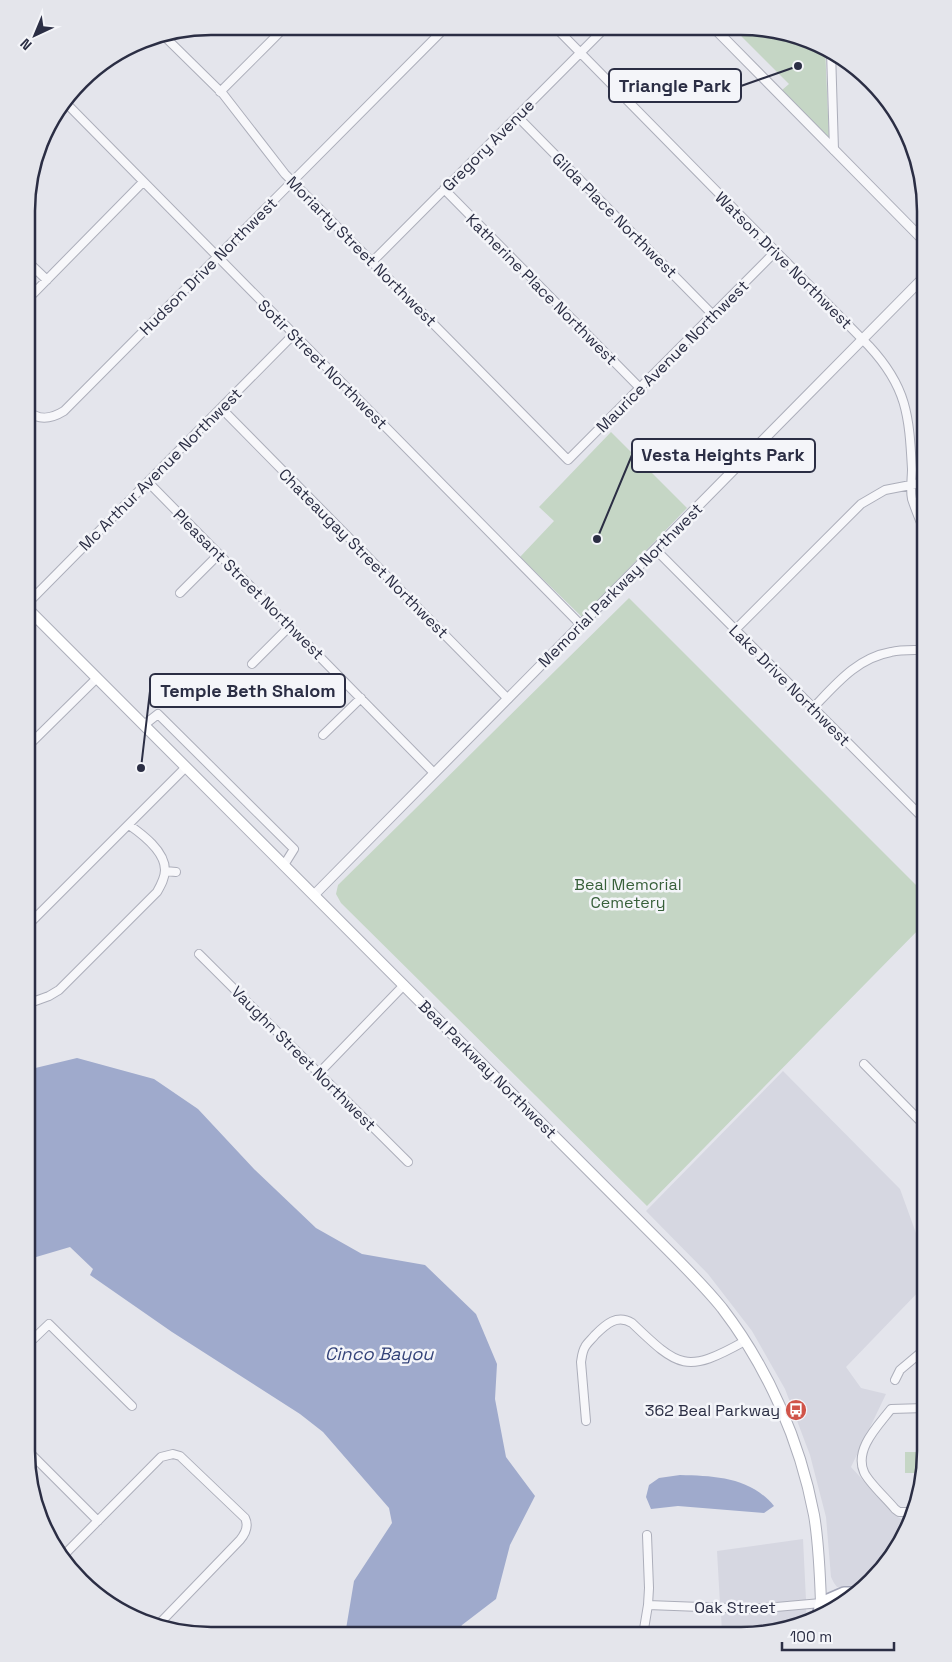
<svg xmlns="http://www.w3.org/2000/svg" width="952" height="1662" viewBox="0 0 952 1662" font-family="'Space Grotesk',sans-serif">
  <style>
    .built { fill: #d6d7e1 }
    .green { fill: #c5d6c5 }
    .water { fill: #9faacc }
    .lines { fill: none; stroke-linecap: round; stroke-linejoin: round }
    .minor-casing { stroke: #acaeba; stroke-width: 10 }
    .tertiary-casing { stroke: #acaeba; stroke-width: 11 }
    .secondary-casing { stroke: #acaeba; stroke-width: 12 }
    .primary-casing { stroke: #a3a6b8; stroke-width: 14 }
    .minor { stroke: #f7f7fa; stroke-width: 8 }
    .tertiary { stroke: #f7f7fa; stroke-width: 9 }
    .secondary { stroke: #fff; stroke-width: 10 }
    .primary { stroke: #fff; stroke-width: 11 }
    .labels { text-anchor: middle; stroke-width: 5; stroke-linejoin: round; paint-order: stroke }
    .street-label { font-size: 16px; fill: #2b2e44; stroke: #f4f5f9 }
    .park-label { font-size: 16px; fill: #38603a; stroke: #f4f5f9 }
    .poi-label { font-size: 16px; fill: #2b2e44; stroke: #f4f5f9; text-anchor: end }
    .water-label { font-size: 18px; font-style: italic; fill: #344379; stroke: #f4f5f9 }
    .rim { fill: none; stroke: #2b2e44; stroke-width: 2.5 }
    .leader { fill: none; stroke: #2b2e44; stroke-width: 2 }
    .callout-dot { fill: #2b2e44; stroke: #f4f5f9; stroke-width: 2 }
    .callout { fill: #f4f5f9; stroke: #2b2e44; stroke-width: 2 }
    .callout-label { font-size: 18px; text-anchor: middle; font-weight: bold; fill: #2b2e44 }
  </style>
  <rect width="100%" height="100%" fill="#e4e5ec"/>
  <path class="built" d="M783,1071l117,118 25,69v27l-79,82 15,21 25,6 -35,73 45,49 7,4h9l-25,44 -24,22 -26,1 -3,-4 -3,-6 -5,-60 -16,-62 -25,-66 -33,-58 -44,-57 -62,-63z
    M803,1539l3,61 -37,4h-49l-3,-53z
    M806,1608l1,14 -7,4 -59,10h-19l-1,-24h47z"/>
  <path class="green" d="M735,30h41l49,17 4,91 -47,-48 7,-6z
    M611,432l76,76 -105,109 -62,-60 34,-36 -15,-14z
    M629,598l297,297v27l-279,284 -306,-303 -5,-9 2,-9z
    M905,1452h20v11l-2,10h-18z"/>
  <path class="water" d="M77,1058l77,21 44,30 56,60 62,59 46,26 63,11 51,49 21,50 -2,35 11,58 29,39 -25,49 -14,54 -34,26 -6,10h-111l9,-54 38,-58 -3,-15 -66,-76 -23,-18 -128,-82 -82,-57 3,-6 -23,-22 -44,13 1,-190z
    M680,1475c35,1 70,2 94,31l-10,7 -86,-7 -27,3 -5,-12 3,-12 10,-7z"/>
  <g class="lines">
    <g class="minor-casing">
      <path id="minor" d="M556,28l313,318c38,41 40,69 43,123 0,9 -2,21 0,30 4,12 9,24 14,36
        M164,36l59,58 62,80 283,286 208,-209
        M831,51l3,99
        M220,92l65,-65
        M66,103l515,522
        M517,116l196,199
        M444,189l196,199
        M28,262l19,18
        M372,262l232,-233
        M28,299l115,-117
        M221,408l287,291
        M28,411c11,10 23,8 36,0l381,-383
        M148,482l286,291
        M655,549l271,272
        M180,593l39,-39
        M27,604l267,-270
        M735,630l126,-126 24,-14 41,-8
        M252,664l38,-38
        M813,708c23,-24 44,-50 78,-56 11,-3 23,-2 35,-2
        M144,725l14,-11 136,135 -10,16
        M323,735l38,-37
        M27,747l70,-69
        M165,871l11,1
        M27,926l159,-159
        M199,954l209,208
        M27,1004l22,-8 10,-6 98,-98c4,-7 8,-14 8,-22 0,-19 -23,-36 -36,-45
        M864,1064l61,62
        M319,1073l85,-88
        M26,1346l23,-22 83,82
        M895,1380l5,-10 25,-21
        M586,1421l-5,-59c1,-5 1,-10 4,-15 2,-4 7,-8 10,-12 11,-11 22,-21 37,-12 47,45 54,51 113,18
        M26,1449l72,72
        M914,1512h-15l-4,-3c-8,-10 -27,-27 -31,-37 -10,-23 14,-46 27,-63l34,-1
        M61,1558l100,-101 12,-3 7,2 65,62c4,8 0,16 -5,22l-83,86
        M648,1605l105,4 68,-6
        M643,1635l5,-30 1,-17 -2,-53"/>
    </g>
    <g class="tertiary-casing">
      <path id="tertiary" d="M715,29l211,214
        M314,895l612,-620"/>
    </g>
    <g class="secondary-casing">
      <path id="secondary" d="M27,608l640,641c19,19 38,38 55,59 46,60 78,133 92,207 5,29 6,59 7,88"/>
    </g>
    <g class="primary-casing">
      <path id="primary" d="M821,1603l23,-10h12
        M821,1603l15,5
        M818,1617l3,-14"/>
    </g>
    <use href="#minor" class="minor"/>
    <use href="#tertiary" class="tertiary"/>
    <use href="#secondary" class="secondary"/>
    <use href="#primary" class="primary"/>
  </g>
  <defs>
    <g id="bus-disc" transform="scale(1.125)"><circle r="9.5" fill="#d05449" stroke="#f4f5f9"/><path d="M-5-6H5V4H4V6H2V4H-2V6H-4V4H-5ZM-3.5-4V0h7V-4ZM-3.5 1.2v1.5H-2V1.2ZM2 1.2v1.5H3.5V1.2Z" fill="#fff"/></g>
  </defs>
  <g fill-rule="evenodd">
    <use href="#bus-disc" x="796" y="1410"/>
  </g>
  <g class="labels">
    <g class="street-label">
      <text transform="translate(488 145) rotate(-45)" y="6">Gregory Avenue</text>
      <text transform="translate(615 215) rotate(45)" y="6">Gilda Place Northwest</text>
      <text transform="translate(362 251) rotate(45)" y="6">Moriarty Street Northwest</text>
      <text transform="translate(784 260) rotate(45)" y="6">Watson Drive Northwest</text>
      <text transform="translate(208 266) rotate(-45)" y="6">Hudson Drive Northwest</text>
      <text transform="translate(542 289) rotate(45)" y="6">Katherine Place Northwest</text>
      <text transform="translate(672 356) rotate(-45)" y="6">Maurice Avenue Northwest</text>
      <text transform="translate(323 364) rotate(45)" y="6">Sotir Street Northwest</text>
      <text transform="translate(160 469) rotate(-45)" y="6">Mc Arthur Avenue Northwest</text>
      <text transform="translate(364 553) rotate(45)" y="6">Chateaugay Street Northwest</text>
      <text transform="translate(249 584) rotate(45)" y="6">Pleasant Street Northwest</text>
      <text transform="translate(620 585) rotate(-45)" y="6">Memorial Parkway Northwest</text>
      <text transform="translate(790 685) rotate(45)" y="6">Lake Drive Northwest</text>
      <text transform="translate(304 1058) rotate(45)" y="6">Vaughn Street Northwest</text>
      <text transform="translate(488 1069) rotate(45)" y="6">Beal Parkway Northwest</text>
      <text x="735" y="1613">Oak Street</text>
    </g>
    <g class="park-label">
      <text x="628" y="890">Beal Memorial<tspan x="628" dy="18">Cemetery</tspan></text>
    </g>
    <g class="poi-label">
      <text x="780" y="1416">362 Beal Parkway</text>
    </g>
    <g class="water-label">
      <text x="379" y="1360">Cinco Bayou</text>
    </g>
  </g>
  <path d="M0 0H952V1662H0ZM211 35H741A176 176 0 0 1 917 211V1451A176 176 0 0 1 741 1627H211A176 176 0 0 1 35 1451V211A176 176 0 0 1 211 35Z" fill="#e4e5eb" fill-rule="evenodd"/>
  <path class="rim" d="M211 35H741A176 176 0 0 1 917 211V1451A176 176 0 0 1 741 1627H211A176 176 0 0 1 35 1451V211A176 176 0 0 1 211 35Z"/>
  <path class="leader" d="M798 66L741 86M597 539L632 455M141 768L150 691"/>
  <g class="callout-dot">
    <circle cx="798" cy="66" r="5"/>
    <circle cx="597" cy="539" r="5"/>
    <circle cx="141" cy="768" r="5"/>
  </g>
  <g class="callout">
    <rect x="609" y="69" width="132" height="33" rx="5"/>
    <rect x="632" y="439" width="183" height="33" rx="5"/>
    <rect x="150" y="674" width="195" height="33" rx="5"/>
  </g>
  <g class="callout-label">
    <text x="675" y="92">Triangle Park</text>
    <text x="723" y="461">Vesta Heights Park</text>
    <text x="248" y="697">Temple Beth Shalom</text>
  </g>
  <g transform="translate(35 35) rotate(224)" stroke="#f4f5f9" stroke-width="4" paint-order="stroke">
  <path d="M0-4L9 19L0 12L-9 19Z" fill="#2b2e44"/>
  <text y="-8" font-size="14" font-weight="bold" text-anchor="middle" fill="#2b2e44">N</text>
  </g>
  <path d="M782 1642v8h112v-8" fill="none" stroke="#2b2e44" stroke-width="2.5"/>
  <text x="790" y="1642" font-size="15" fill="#2b2e44" stroke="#f4f5f9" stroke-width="4" paint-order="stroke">100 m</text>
</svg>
